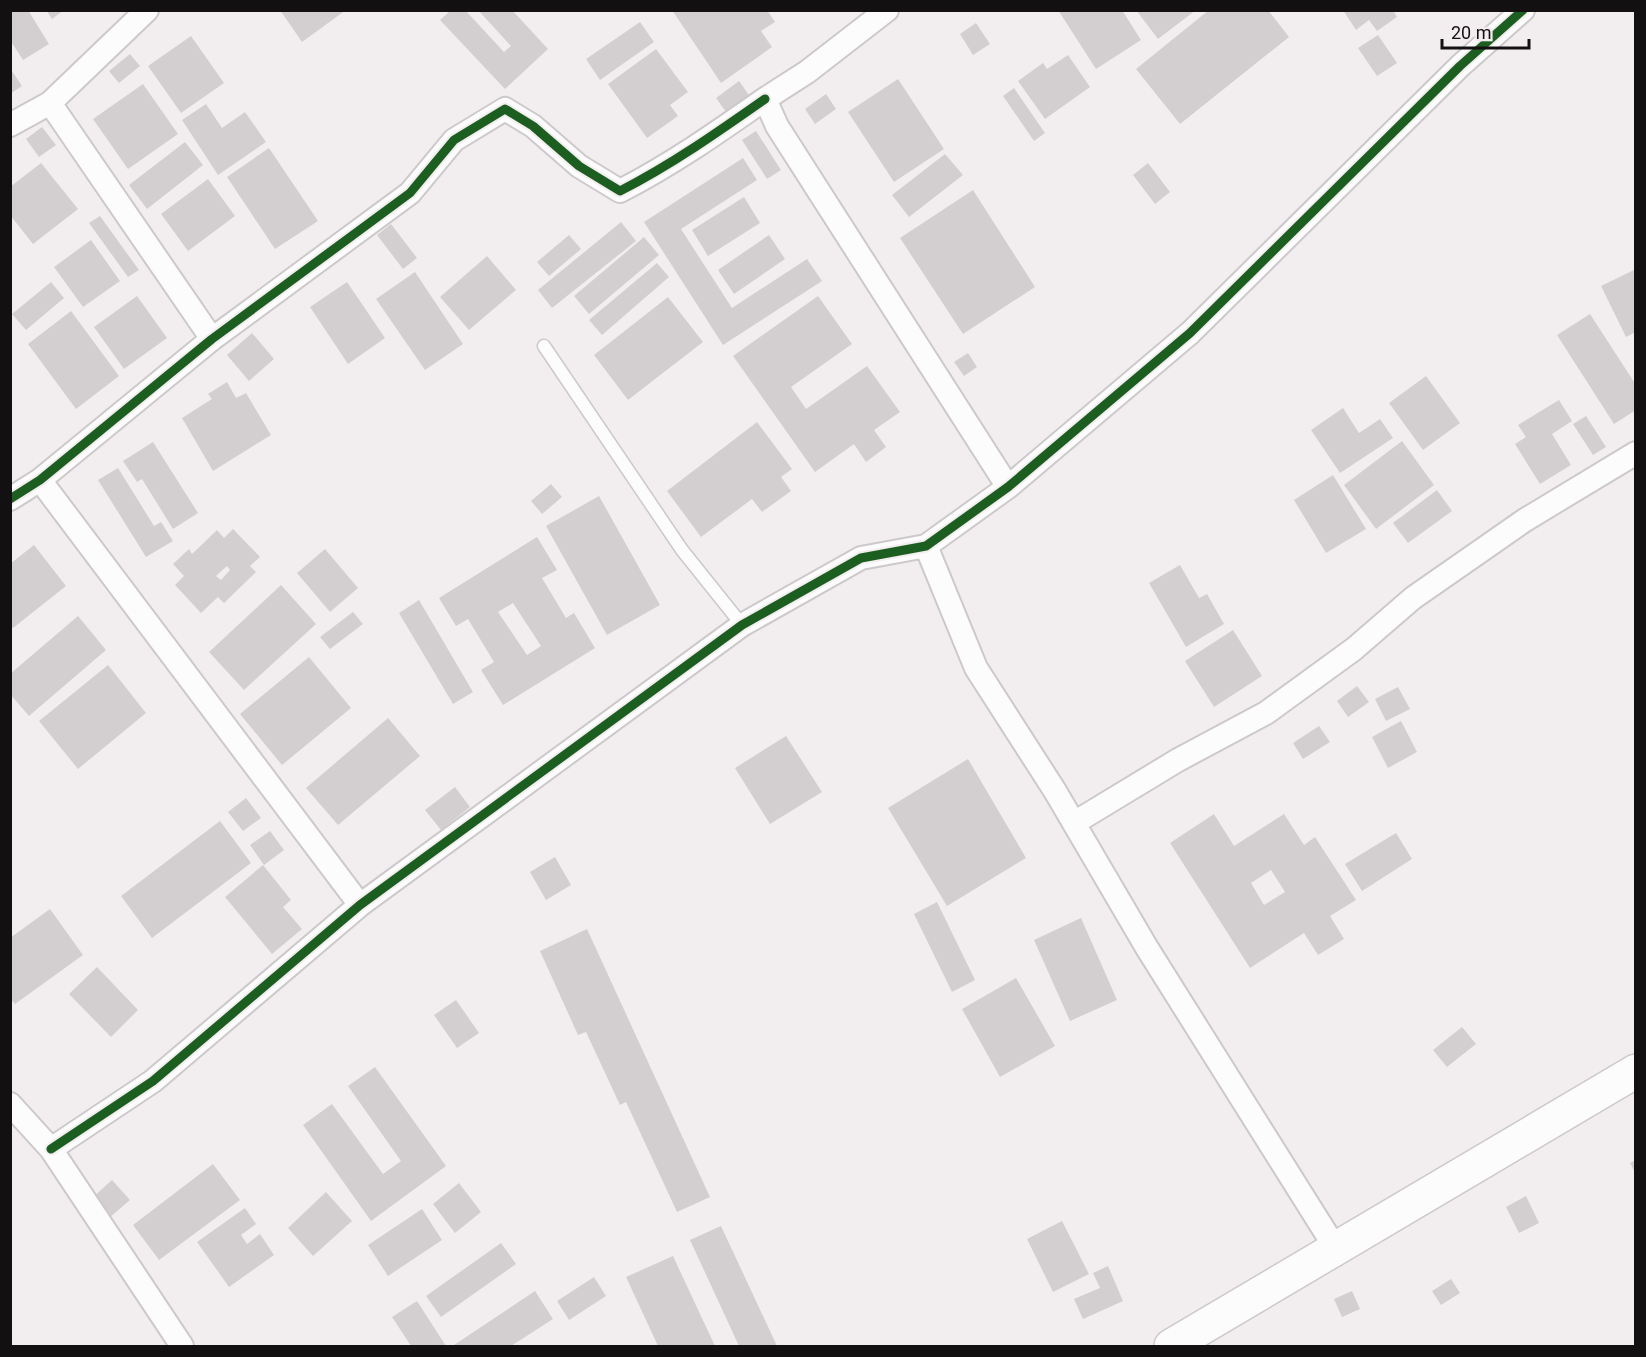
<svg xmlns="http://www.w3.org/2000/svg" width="1646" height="1357" viewBox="0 0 1646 1357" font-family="Roboto,sans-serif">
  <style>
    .building { fill: #d3cfd1; fill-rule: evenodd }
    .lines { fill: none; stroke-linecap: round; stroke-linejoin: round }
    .lane-casing { stroke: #cdc9cb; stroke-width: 15 }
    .street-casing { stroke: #cdc9cb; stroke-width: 26 }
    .secondary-casing { stroke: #cdc9cb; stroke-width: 36 }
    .lane { stroke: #fdfcfd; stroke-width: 12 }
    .street { stroke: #fdfcfd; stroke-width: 22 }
    .secondary { stroke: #fdfcfd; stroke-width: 33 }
    .cycleway-casing { stroke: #f3edef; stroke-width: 13 }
    .cycleway { stroke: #1b5e20; stroke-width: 9 }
  </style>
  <rect width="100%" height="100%" fill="#f2eef0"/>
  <path class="building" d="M10,10h18l21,34 -26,16 -13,-20z
    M46,10h18l-12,9z
    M280,10h66l-44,32z
    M451,10h14l39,42 7,-6 -33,-36h34l36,39 -43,40 -65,-69z
    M672,10h95l8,12 -14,9 11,16 -51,36z
    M1058,10h64l19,30 -45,29z
    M1136,10h60l-38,29z
    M1209,10h59l21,27 -109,87 -44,-55z
    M1343,10h50l4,7 -20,14 -8,-11 -13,10z
    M640,22l14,20 -54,38 -14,-21z
    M976,23l14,21 -17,11 -13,-21z
    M1378,35l19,28 -20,13 -19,-28z
    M191,36l33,47 -43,30 -33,-47z
    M656,49l32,43 -18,13 8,11 -31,22 -39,-54z
    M130,54l10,12 -21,17 -10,-12z
    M1068,55l22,32 -45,32 -27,-38 25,-18 4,6z
    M12,71l10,15 -12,8v-22z
    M898,79l46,70 -50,33 -46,-70z
    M739,81l10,14 -23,17 -10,-14z
    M143,84l35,50 -50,35 -35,-50z
    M1014,88l31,45 -11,8 -31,-45z
    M826,94l10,15 -21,15 -10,-15z
    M206,104l16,24 23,-16 21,30 -48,33 -36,-55z
    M42,127l14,18 -17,12 -13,-18z
    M756,131l25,39 -14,9 -25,-39z
    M185,142l18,23 -56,44 -18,-24z
    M269,148l49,73 -43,28 -48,-72z
    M945,154l18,21 -54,42 -17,-22z
    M743,158l14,22 -76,49 51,79 75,-49 15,22 -99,64 -79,-123z
    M41,163l37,46 -45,35 -23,-29v-28z
    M1148,163l22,29 -15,12 -22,-29z
    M208,179l27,37 -47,35 -27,-37z
    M973,190l62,97 -72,47 -63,-96z
    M744,197l16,26 -52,33 -16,-26z
    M100,216l39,54 -11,7 -39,-54z
    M621,222l15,19 -84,67 -14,-18z
    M391,224l26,34 -14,11 -26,-34z
    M569,235l12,14 -32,27 -12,-14z
    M769,235l16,24 -51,35 -16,-24z
    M644,237l15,18 -70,59 -15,-18z
    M91,240l29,41 -37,26 -29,-40z
    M487,256l29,34 -47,40 -29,-33z
    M657,263l12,14 -67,58 -13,-15z
    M1636,269v63l-10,5 -25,-51z
    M415,272l48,72 -38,26 -49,-71z
    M51,282l13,16 -38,32 -14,-16z
    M347,282l38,56 -37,26 -38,-57z
    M137,296l30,42 -43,31 -30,-42z
    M818,296l34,48 -61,43 15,22 61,-43 33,46 -26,18 12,17 -20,15 -12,-18 -39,28 -82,-116z
    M668,297l35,45 -75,58 -34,-45z
    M71,311l48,65 -43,33 -48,-65z
    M1590,314l46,71v25l-22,14 -57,-89z
    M252,333l22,26 -25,22 -22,-26z
    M968,353l9,14 -13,9 -10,-14z
    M1426,376l34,47 -37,27 -34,-47z
    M227,382l9,16 10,-5 25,42 -58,36 -31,-53 30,-19 -4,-5z
    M1559,400l13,21 -20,13 19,31 -31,19 -25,-40 11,-7 -8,-12z
    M1343,408l16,25 21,-14 13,19 -53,35 -29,-43z
    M1586,416l20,31 -13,8 -20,-31z
    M757,422l35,47 -11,8 10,14 -29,21 -10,-13 -51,38 -34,-46z
    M1402,441l32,44 -58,44 -32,-44z
    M153,442l45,71 -25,16 -31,-50 -5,3 -14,-21z
    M118,468l36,58 7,-4 12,19 -27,16 -48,-77z
    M1333,475l33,54 -40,24 -32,-53z
    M551,484l11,13 -20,17 -11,-13z
    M1437,490l15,21 -44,32 -15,-20z
    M599,496l61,109 -53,30 -61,-109z
    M233,529l27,28 -10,9 6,6 -32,31 -6,-6 -17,16 -26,-28 9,-9 -11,-12 16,-15 3,5 25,-24 7,8zM227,566l3,4 -9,10 -5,-4z
    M537,537l20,33 -15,8 24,40 8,-5 21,35 -92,57 -22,-35 13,-8 -26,-43 -12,7 -17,-28zM513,603l28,43 -14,9 -29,-43z
    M34,545l32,41 -53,42 -3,-3v-61z
    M325,549l33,39 -28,24 -33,-39z
    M1180,565l19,33 8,-4 17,30 -38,23 -37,-64z
    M281,585l35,39 -72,66 -35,-38z
    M419,600l54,92 -20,12 -54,-91z
    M353,612l10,12 -33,25 -10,-12z
    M78,616l28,34 -77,66 -19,-22v-20z
    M1233,630l29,46 -48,31 -29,-46z
    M309,657l42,51 -69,57 -42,-51z
    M108,665l38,48 -68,56 -39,-48z
    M1357,686l12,16 -21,15 -11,-16z
    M1398,687l12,22 -24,12 -11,-22z
    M388,718l32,38 -82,69 -32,-37z
    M1401,721l16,31 -29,16 -16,-31z
    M1319,726l11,16 -27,17 -10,-16z
    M786,736l36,56 -52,32 -35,-56z
    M968,759l58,99 -79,48 -59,-98z
    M455,787l15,20 -29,23 -16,-20z
    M246,798l15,20 -18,13 -15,-19z
    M1214,814l20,32 50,-32 20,31 11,-8 41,63 -26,16 14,23 -26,16 -14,-22 -54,35 -80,-125zM1271,870l14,22 -21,13 -13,-22z
    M220,821l31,42 -99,75 -31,-42z
    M270,831l14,19 -20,15 -14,-20z
    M1396,833l16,26 -50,32 -17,-27z
    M555,857l16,28 -25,15 -16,-28z
    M263,865l28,35 -8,7 19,22 -30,25 -47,-57z
    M937,902l38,78 -23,12 -38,-78z
    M50,909l33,46 -68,49 -5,-6v-60z
    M1081,918l36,82 -47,21 -36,-81z
    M587,929l123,268 -33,15 -51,-110 -6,3 -34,-73 -8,3 -38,-84z
    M97,967l41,43 -27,27 -42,-43z
    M1016,978l39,68 -55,31 -38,-68z
    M456,1000l23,33 -22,15 -23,-33z
    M1462,1027l14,17 -29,23 -14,-17z
    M375,1067l71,99 -75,55 -68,-96 29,-21 51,70 18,-13 -53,-75z
    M1636,1160v14l-6,-11z
    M213,1164l27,36 -81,60 -26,-35z
    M112,1180l18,20 -21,18 -17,-20z
    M459,1183l22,29 -26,21 -22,-29z
    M326,1192l26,29 -39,35 -25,-28z
    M1526,1196l13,27 -20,10 -13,-26z
    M245,1208l11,16 -15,11 6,9 13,-10 14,21 -45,32 -32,-45z
    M422,1209l20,31 -54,36 -20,-31z
    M1062,1221l27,53 -36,18 -26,-53z
    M721,1226l56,120h-38l-49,-106z
    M501,1243l15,21 -75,53 -15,-21z
    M673,1256l42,90h-57l-32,-69z
    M1108,1266l15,35 -40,18 -9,-20 26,-11 -7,-15z
    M594,1277l12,19 -37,24 -12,-19z
    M1451,1279l9,14 -19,12 -9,-14z
    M535,1291l18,28 -42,27h-56l-1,-1z
    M1352,1291l8,18 -18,8 -8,-18z
    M417,1301l29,45h-35l-19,-29z"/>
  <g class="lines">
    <g class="lane-casing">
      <path id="lane" d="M544,346l138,204 60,75"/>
    </g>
    <g class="street-casing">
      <path id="street" d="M887,10l-80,62 -42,27 12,27 231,361
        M50,103l162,236
        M10,125l40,-22 97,-93
        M40,480l320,425
        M10,499l30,-19 172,-141 198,-146 44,-53 51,-31 28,17 46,40 41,25c51,-26 98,-59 145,-92
        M926,546l50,122 79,123 92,157 189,301
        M1074,823l104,-63 88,-47 88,-64 59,-51 112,-78 111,-67
        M10,1104l41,45 131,197
        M51,1149l102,-68 207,-176 382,-280 119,-67 65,-12 82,-59 182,-154 270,-267 63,-56"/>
    </g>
    <g class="secondary-casing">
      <path id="secondary" d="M1171,1346l465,-275"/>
    </g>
    <use href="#lane" class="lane"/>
    <use href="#street" class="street"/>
    <use href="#secondary" class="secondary"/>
    <g class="cycleway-casing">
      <path id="cycleway" d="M10,499l30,-19 172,-141 198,-146 44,-53 51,-31 28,17 46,40 41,25c51,-26 98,-59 145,-92
        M51,1149l102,-68 207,-176 382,-280 119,-67 65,-12 82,-59 182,-154 270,-267 63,-56"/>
    </g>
    <use href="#cycleway" class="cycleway"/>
  </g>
  <rect width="1646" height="1357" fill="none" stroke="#131011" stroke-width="24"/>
  <path d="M1442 39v9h87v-9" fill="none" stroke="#131011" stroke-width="3"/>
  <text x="1451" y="39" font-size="18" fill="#131011" stroke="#f3edef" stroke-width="4.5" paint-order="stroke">20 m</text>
</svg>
